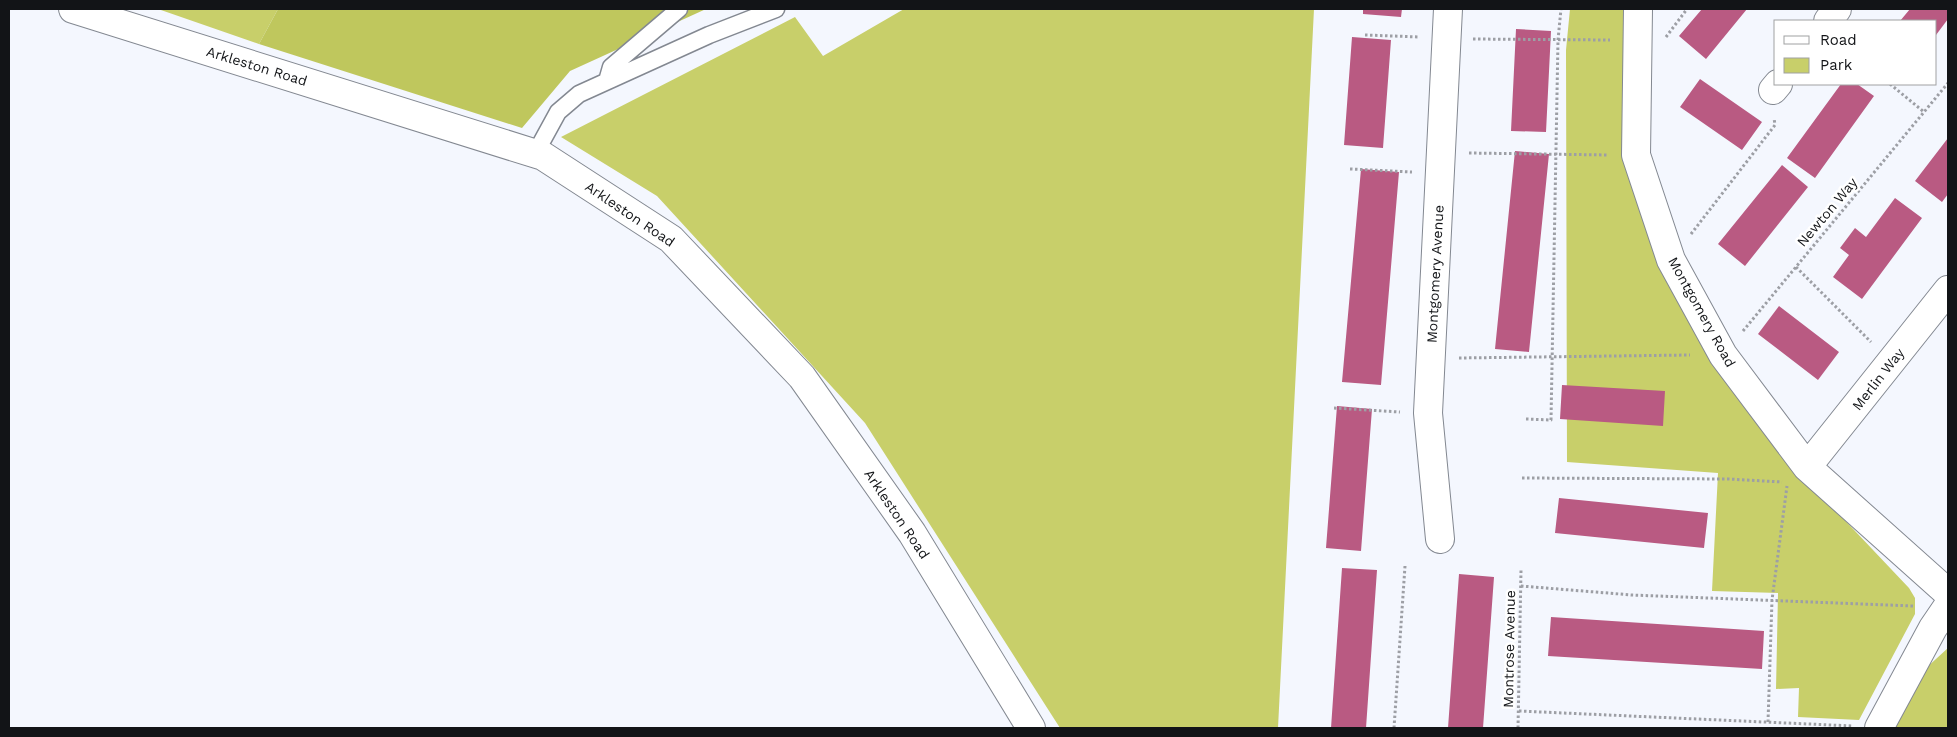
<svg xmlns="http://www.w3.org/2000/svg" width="1957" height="737" viewBox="0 0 1957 737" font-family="'Work Sans',sans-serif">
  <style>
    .green { fill: #c8cf6a }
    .forest { fill: #bfc75d }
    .building { fill: #b95a82 }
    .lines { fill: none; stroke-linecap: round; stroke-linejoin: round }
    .service-casing { stroke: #838891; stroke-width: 19 }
    .minor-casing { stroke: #838891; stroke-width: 30 }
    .tertiary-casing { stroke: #838891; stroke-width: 30 }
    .path { stroke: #9d9fa5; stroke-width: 3; stroke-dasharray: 2.5 2.5; stroke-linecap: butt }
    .service { stroke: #fff; stroke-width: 16 }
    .minor { stroke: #fff; stroke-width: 28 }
    .tertiary { stroke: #fff; stroke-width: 28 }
    .labels { text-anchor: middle; stroke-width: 5; stroke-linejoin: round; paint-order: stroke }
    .street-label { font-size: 14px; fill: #121417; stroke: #fff }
  </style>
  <rect width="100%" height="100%" fill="#f4f7fe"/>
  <path class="green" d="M158,9h120l-19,35z
    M904,9h410l-36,719h-218l-195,-305 -208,-227 -96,-59 234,-120 28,39z
    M1570,9h57l-3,148 196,337 89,94 6,10v16l-56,106 -61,-3 1,-29 -23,1 2,-96 -66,-2 6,-118 -151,-11 -1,-412z
    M1948,648v80h-53l30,-59z"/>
  <path class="forest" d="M278,9h428l-136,62 -48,57 -263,-84z"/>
  <path class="building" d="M1363,9h39l-1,8 -38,-3z
    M1702,9h45l-41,50 -27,-23z
    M1910,9h38v10l-12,16v-14h-36z
    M1516,29l35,2 -5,101 -35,-1z
    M1352,37l39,3 -8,108 -39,-3z
    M1700,79l62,43 -20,28 -62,-43z
    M1841,84h16l17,12 -59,82 -28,-20z
    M1948,138v56l-6,8 -27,-21z
    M1515,151l34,3 -20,198 -34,-3z
    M1782,165l26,22 -63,79 -27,-22z
    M1361,169l38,3 -18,213 -39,-3z
    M1895,198l27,20 -60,81 -29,-22 16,-22 -9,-7 15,-20 11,9z
    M1779,306l60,46 -21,28 -60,-46z
    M1562,385l103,6 -2,35 -103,-7z
    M1337,406l35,3 -11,142 -35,-3z
    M1559,498l149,15 -4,35 -149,-15z
    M1342,568l35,2 -11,158h-35z
    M1459,574l35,3 -11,151h-35z
    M1551,617l213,14 -2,38 -214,-13z"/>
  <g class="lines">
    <g class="service-casing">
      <path id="service" d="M607,81l4,-14 68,-58
        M535,154l23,-42 21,-18 130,-59 67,-26"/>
    </g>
    <g class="minor-casing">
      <path id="minor" d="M1638,9l-2,146 35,105 52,95 84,112 141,126
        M1828,21l9,-12
        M1773,90l5,-6
        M1807,467l141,-177
        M1440,539l-12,-126 20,-404
        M1879,728l54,-100 15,-22"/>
    </g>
    <g class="tertiary-casing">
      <path id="tertiary" d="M73,9l470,147 128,83 131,138 110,156 119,195"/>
    </g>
    <path class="path" d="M1365,35l55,2
      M1666,37l21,-28
      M1473,39l137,1
      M1890,84l34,28
      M1469,153l139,2
      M1350,169l62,3
      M1691,234l84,-109 -1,-7
      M1796,267l75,75
      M1743,331l205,-248
      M1459,358l231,-3
      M1334,408l66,4
      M1526,419l25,1 7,-380 3,-31
      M1522,478l206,1 54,3
      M1521,586l111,9 281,11
      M1519,711l334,15
      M1768,722l4,-122 15,-114
      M1394,728l11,-162
      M1518,728l3,-158"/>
    <use href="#service" class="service"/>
    <use href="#minor" class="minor"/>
    <use href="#tertiary" class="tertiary"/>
  </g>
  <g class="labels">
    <g class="street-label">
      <text transform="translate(257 66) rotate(17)" y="5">Arkleston Road</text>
      <text transform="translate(1827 212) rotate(-50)" y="5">Newton Way</text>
      <text transform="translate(630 214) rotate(34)" y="5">Arkleston Road</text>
      <text transform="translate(1435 274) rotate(-87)" y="5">Montgomery Avenue</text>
      <text transform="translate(1702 312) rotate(61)" y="5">Montgomery Road</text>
      <text transform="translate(1878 379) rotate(-52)" y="5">Merlin Way</text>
      <text transform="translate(897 514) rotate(56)" y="5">Arkleston Road</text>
      <text transform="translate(1509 649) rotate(-89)" y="5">Montrose Avenue</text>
    </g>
  </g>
  <rect width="1957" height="737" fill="none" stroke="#121417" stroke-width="20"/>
  <rect x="1774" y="20" width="162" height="65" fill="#ffffff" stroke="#a0a1a2"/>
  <rect x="1784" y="36" width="25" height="8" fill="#ffffff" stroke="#a0a1a2"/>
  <text x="1820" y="45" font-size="15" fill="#121417">Road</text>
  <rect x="1784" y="58" width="25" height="15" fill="#c8cf6a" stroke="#a0a1a2"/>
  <text x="1820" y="70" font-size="15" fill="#121417">Park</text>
</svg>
